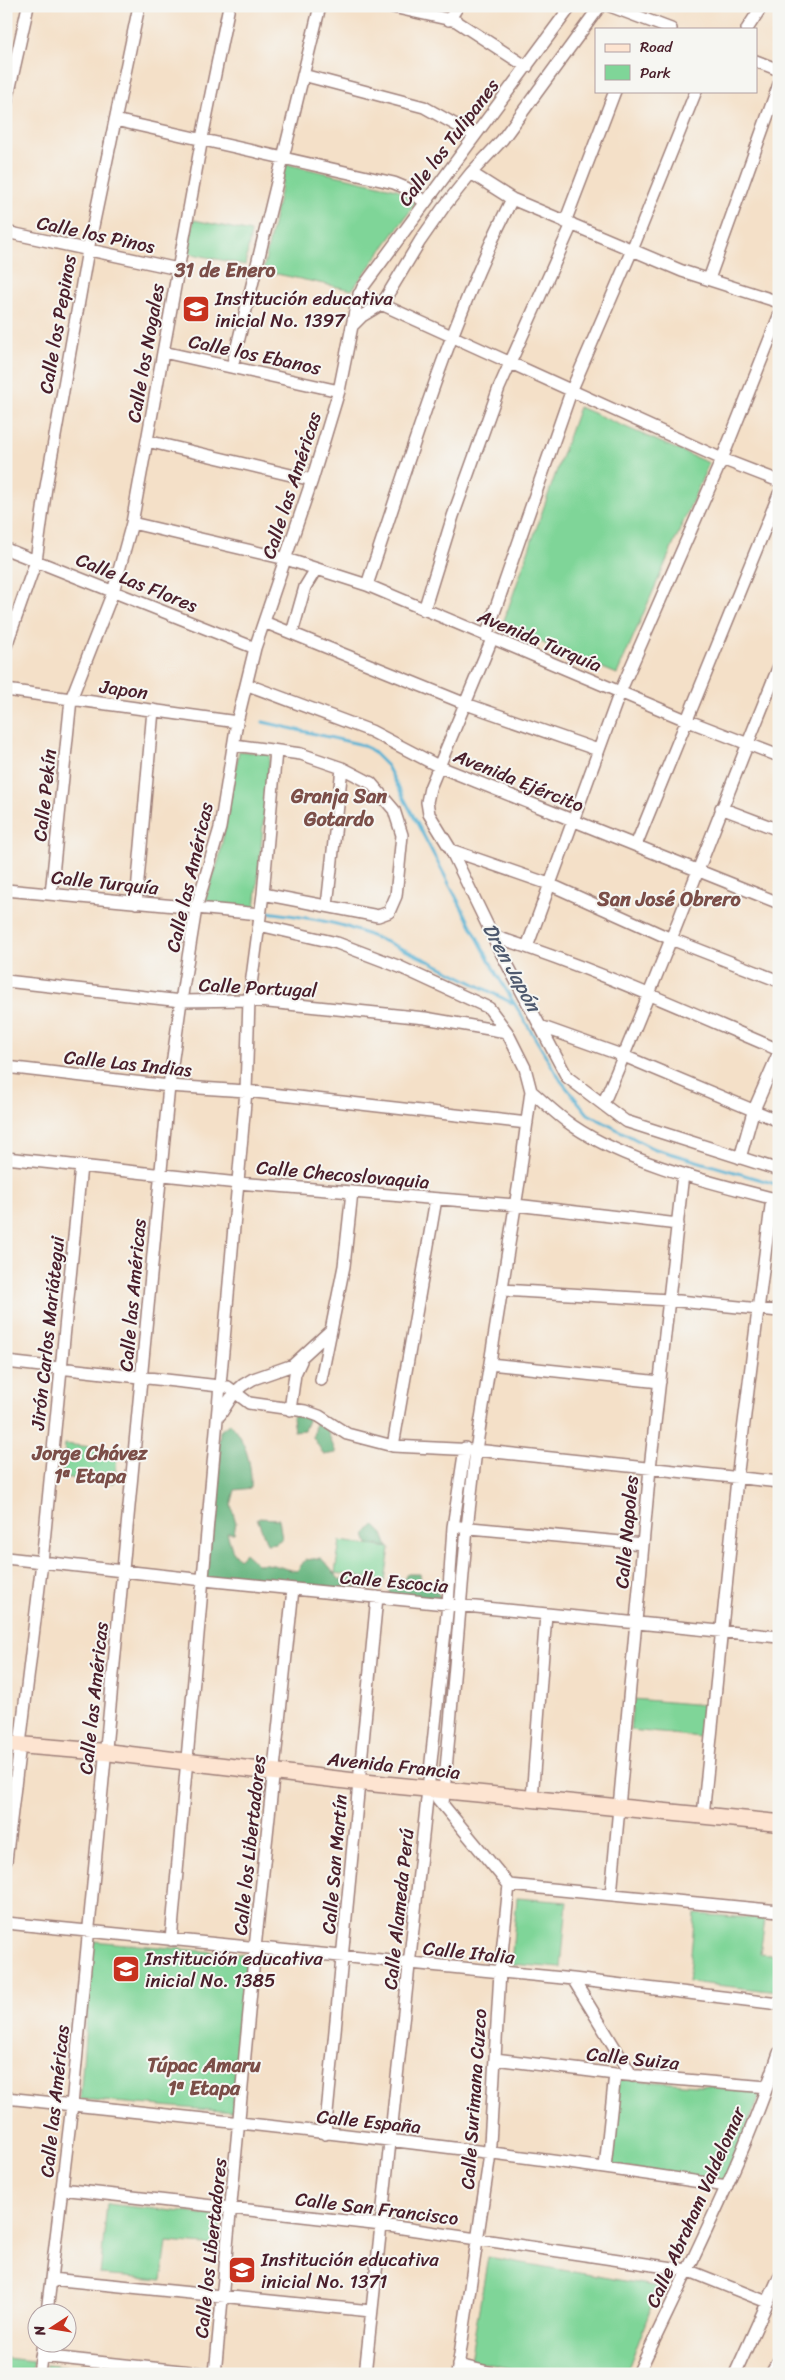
<svg xmlns="http://www.w3.org/2000/svg" width="785" height="2380" viewBox="0 0 785 2380" font-family="Sriracha,sans-serif">
  <style>
    .green { fill: #7fd598; stroke: #647a62 }
    .forest { fill: #67b680; stroke: #586a56 }
    .lines { fill: none; stroke-linecap: round; stroke-linejoin: round }
    .stream { stroke: #55b1d3; stroke-width: 3 }
    .street-casing { stroke: #9f807a; stroke-width: 14 }
    .secondary-casing { stroke: #9f807a; stroke-width: 19 }
    .street { stroke: #fff; stroke-width: 11 }
    .secondary { stroke: #fde4d1; stroke-width: 16 }
    .labels { text-anchor: middle; stroke-width: 4; stroke-linejoin: round; paint-order: stroke }
    .street-label { font-size: 19px; fill: #4a1f2b; stroke: #f6f6f2 }
    .poi-label { font-size: 19px; fill: #4a1f2b; stroke: #f6f6f2; text-anchor: start }
    .neighbourhood-label { font-size: 20px; font-weight: bold; fill: #7b4e48; stroke: #f6f6f2 }
    .water-label { font-size: 20px; font-style: italic; fill: #4e596e; stroke: #f6f6f2 }
  </style>
  <rect width="100%" height="100%" fill="#f6f6f2"/>
  <filter id="ink" filterUnits="userSpaceOnUse"><feTurbulence type="fractalNoise" baseFrequency=".02" numOctaves="2"/><feDisplacementMap in="SourceGraphic" scale="10" xChannelSelector="R" yChannelSelector="G"/><feConvolveMatrix kernelMatrix="1 2 1 2 8 2 1 2 1" color-interpolation-filters="sRGB"/></filter>
  <filter id="wash" filterUnits="userSpaceOnUse"><feTurbulence type="fractalNoise" baseFrequency=".0096" numOctaves="4" result="noise"/><feDisplacementMap in="SourceGraphic" scale="20" xChannelSelector="R" yChannelSelector="G"/><feGaussianBlur stdDeviation="1.12" result="paint"/><feColorMatrix in="noise" values="0 0 0 0 0 0 0 0 0 0 0 0 0 0 0 0 0 1.4 0 .05"/><feComposite in="paint" operator="in"/></filter>
  <g filter="url(#wash)">
    <rect width="100%" height="100%" fill="#f4e0c8"/>
    <path class="green" d="M286,164l111,25 19,14 -64,87 -89,-19z
      M194,220l57,12 -6,33 -57,-12z
      M579,407l130,56 -92,211 -115,-48z
      M239,751l31,3 -15,155 -51,-6 15,-44z
      M65,1444l53,6 -4,33 -52,-6z
      M340,1541l50,7 -5,33 -50,-8z
      M633,1699l72,6 -4,32 -71,-7z
      M517,1898l50,4 -6,66 -50,-4z
      M695,1914l70,5 -5,35 19,2v36l-91,-10z
      M93,1941l154,14 -14,157 -153,-13z
      M618,2079l144,11 -37,93 -116,-18z
      M107,2204l114,12 -2,30 -52,-4 -5,38 -62,-5z
      M488,2257l171,30 -33,87h-86l-70,-14z
      M6,2358l27,3 -2,13h-25z
      M46,2365l85,9h-86z"/>
    <path class="forest" d="M295,1414l14,4 -5,12 -10,1 -2,-13z
      M230,1423c16,19 22,40 21,65l-16,2 -4,15 5,18 -2,10h-7l6,19 6,7 6,-6 12,11c14,-2 26,5 40,7l8,-11 16,-2 19,22 13,-4 9,11 -2,6 -156,-13 16,-149z
      M315,1423l12,7 9,23 -12,2 -11,-18z
      M257,1518l22,1 3,20 -7,4 -8,1z
      M374,1525l9,9 5,13 -20,-3 -3,-9z
      M407,1574h13l2,11 15,7 5,7 -51,-3 -3,-14 3,-3 10,5z"/>
    <g class="lines">
      <path class="stream" d="M263,722l96,22 11,5 17,17 109,207 65,108 27,33 64,34 127,37
        M268,912c26,4 54,7 79,15 58,20 113,49 167,77"/>
    </g>
  </g>
  <g filter="url(#ink)">
    <g class="lines">
      <g class="street-casing">
        <path id="street" d="M388,6l68,15 71,46
          M610,6l61,23
          M449,20l9,-14
          M747,29l15,-23
          M756,61l23,9
          M303,75l121,32 50,28
          M6,105l22,-99
          M115,120l279,63 12,5 19,14
          M471,173l41,26 170,72 97,31
          M565,222l50,-131
          M6,232l172,37
          M709,279l70,-195
          M359,294l363,165 57,22
          M352,326l10,-10 20,-12 38,-63 23,-33 28,-35 31,-33 98,-134
          M163,352l176,39
          M232,367l88,-361
          M147,441l165,39
          M132,523l154,36 81,26 319,135 93,36
          M6,549l249,99
          M367,585c44,-131 83,-263 145,-386
          M424,610l29,-94 46,-128 73,-164
          M264,622l202,82 132,46
          M292,633l13,-46 11,-18
          M486,636l86,-247 60,-139 64,-159
          M492,639l-62,149 -3,14 2,12 22,36 46,95 70,132 58,44 154,49
          M6,646l30,-85 10,-74 42,-237 51,-244
          M248,685l123,46 69,36 339,136
          M6,690l231,32
          M234,745l67,9 41,14 29,15 23,27 8,25 -6,61 -7,16 -11,4 -115,-22
          M721,808l58,22
          M636,845l143,-351
          M451,850l98,34 122,55 108,42
          M6,890l254,24
          M51,894l20,-195 42,-107 19,-69 70,-385 27,-132
          M136,903l17,-193
          M327,906l15,-138
          M259,925l78,18 63,24 89,41 18,24 18,36 6,23 -12,91 -43,268 -9,78 -24,276
          M493,936c98,31 192,74 286,114
          M527,947l93,-255 102,-233 57,-143
          M6,981l175,20 68,-1 176,18 82,14
          M540,1026l84,30 155,65
          M6,1067l163,19 77,5 281,32
          M531,1091c14,12 27,25 42,35 56,38 140,57 206,74
          M603,1104c63,-144 116,-292 176,-438
          M6,1158l232,25 278,22 162,19
          M740,1158l13,-46 26,-60
          M502,1290l167,10 110,11
          M6,1362l222,25 21,16 56,8 14,5 28,18 46,12 83,4 303,32
          M490,1364l170,18
          M321,1380l23,-114 8,-74
          M290,1410l5,-36 6,-13
          M220,1415l14,-22 9,-8 10,-6 40,-14 37,-34
          M393,1446l43,-247
          M460,1527l183,17
          M6,1558l198,22 575,57
          M438,1799l71,86 270,26
          M532,1799l14,-185
          M703,1816l34,-337 35,-281
          M6,1861l36,-299 39,-396
          M611,1895l39,-427 33,-294
          M6,1923l567,56 206,25
          M171,1940l75,-849 3,-91 14,-106 13,-143
          M573,1979l59,97
          M495,2059l120,15 152,13
          M6,2098c241,25 482,51 721,88
          M325,2134l52,-537
          M605,2167l10,-93
          M61,2189l321,36 305,45 80,32
          M51,2279l320,32
          M47,2312l25,-207 97,-1019 12,-85 15,-93 24,-80 17,-106 18,-74 57,-168 27,-89 18,-90 6,-14 208,-281
          M41,2356l168,18
          M458,2365l39,9
          M39,2374l4,-32
          M215,2374l40,-426 38,-359
          M365,2374l83,-770 5,-77 12,-79
          M457,2374l32,-213 11,-189 9,-87
          M638,2374c50,-106 104,-210 141,-321
          M735,2374l44,-97
          M771,2374l8,-14"/>
      </g>
      <g class="secondary-casing">
        <path id="secondary" d="M6,1744l99,8 254,30 420,41"/>
      </g>
      <use href="#street" class="street"/>
      <use href="#secondary" class="secondary"/>
    </g>
  </g>
  <defs>
    <g id="school-square" transform="scale(1.4375)"><rect x="-9" y="-9" width="18" height="18" rx="4" fill="#c8321e" stroke="#f6f6f2"/><path d="M0-5L7-2L0 1L-7-2ZM-4 1L0 2.5L4 1V4Q0 6-4 4Z" fill="#fff"/></g>
  </defs>
  <g fill-rule="evenodd">
    <use href="#school-square" x="196" y="309"/>
    <use href="#school-square" x="126" y="1969"/>
    <use href="#school-square" x="242" y="2270"/>
  </g>
  <g class="labels">
    <g class="street-label">
      <text transform="translate(448 142) rotate(-53)" y="7">Calle los Tulipanes</text>
      <text transform="translate(96 234) rotate(12)" y="7">Calle los Pinos</text>
      <text transform="translate(57 324) rotate(-80)" y="7">Calle los Pepinos</text>
      <text transform="translate(145 353) rotate(-80)" y="7">Calle los Nogales</text>
      <text transform="translate(255 354) rotate(12)" y="7">Calle los Ebanos</text>
      <text transform="translate(291 485) rotate(-72)" y="7">Calle las Américas</text>
      <text transform="translate(137 582) rotate(22)" y="7">Calle Las Flores</text>
      <text transform="translate(540 640) rotate(23)" y="7">Avenida Turquía</text>
      <text transform="translate(124 689) rotate(8)" y="7">Japon</text>
      <text transform="translate(519 780) rotate(22)" y="7">Avenida Ejército</text>
      <text transform="translate(44 795) rotate(-84)" y="7">Calle Pekín</text>
      <text transform="translate(189 877) rotate(-77)" y="7">Calle las Américas</text>
      <text transform="translate(105 882) rotate(6)" y="7">Calle Turquía</text>
      <text transform="translate(258 987) rotate(3)" y="7">Calle Portugal</text>
      <text transform="translate(128 1063) rotate(6)" y="7">Calle Las Indias</text>
      <text transform="translate(343 1174) rotate(5)" y="7">Calle Checoslovaquia</text>
      <text transform="translate(132 1295) rotate(-85)" y="7">Calle las Américas</text>
      <text transform="translate(47 1333) rotate(-84)" y="7">Jirón Carlos Mariátegui</text>
      <text transform="translate(626 1532) rotate(-85)" y="7">Calle Napoles</text>
      <text transform="translate(394 1581) rotate(5)" y="7">Calle Escocia</text>
      <text transform="translate(93 1698) rotate(-84)" y="7">Calle las Américas</text>
      <text transform="translate(394 1765) rotate(6)" y="7">Avenida Francia</text>
      <text transform="translate(249 1845) rotate(-84)" y="7">Calle los Libertadores</text>
      <text transform="translate(334 1864) rotate(-85)" y="7">Calle San Martín</text>
      <text transform="translate(398 1909) rotate(-84)" y="7">Calle Alameda Perú</text>
      <text transform="translate(469 1952) rotate(6)" y="7">Calle Italia</text>
      <text transform="translate(633 2058) rotate(6)" y="7">Calle Suiza</text>
      <text transform="translate(473 2099) rotate(-86)" y="7">Calle Surimana Cuzco</text>
      <text transform="translate(54 2101) rotate(-84)" y="7">Calle las Américas</text>
      <text transform="translate(369 2121) rotate(6)" y="7">Calle España</text>
      <text transform="translate(695 2207) rotate(-66)" y="7">Calle Abraham Valdelomar</text>
      <text transform="translate(377 2208) rotate(7)" y="7">Calle San Francisco</text>
      <text transform="translate(210 2248) rotate(-84)" y="7">Calle los Libertadores</text>
    </g>
    <g class="poi-label">
      <text x="215" y="305">Institución educativa<tspan x="215" dy="22">inicial No. 1397</tspan></text>
      <text x="145" y="1965">Institución educativa<tspan x="145" dy="22">inicial No. 1385</tspan></text>
      <text x="261" y="2266">Institución educativa<tspan x="261" dy="22">inicial No. 1371</tspan></text>
    </g>
    <g class="neighbourhood-label">
      <text x="225" y="277">31 de Enero</text>
      <text x="339" y="803">Granja San<tspan x="339" dy="23">Gotardo</tspan></text>
      <text x="669" y="906">San José Obrero</text>
      <text x="90" y="1460">Jorge Chávez<tspan x="90" dy="23">1ª Etapa</tspan></text>
      <text x="204" y="2072">Túpac Amaru<tspan x="204" dy="23">1ª Etapa</tspan></text>
    </g>
    <g class="water-label">
      <text transform="translate(512 967) rotate(61)" y="7">Dren Japón</text>
    </g>
  </g>
  <rect width="785" height="2380" fill="none" stroke="#f6f6f2" stroke-width="25"/>
  <rect x="595" y="28" width="162" height="65" fill="#f6f6f2" stroke="#b1a0a2"/>
  <rect x="605" y="44" width="25" height="8" fill="#fde4d1" stroke="#b1a0a2"/>
  <text x="640" y="52" font-size="15" fill="#4a1f2b">Road</text>
  <rect x="605" y="65" width="25" height="15" fill="#7fd598" stroke="#b1a0a2"/>
  <text x="640" y="78" font-size="15" fill="#4a1f2b">Park</text>
  <g transform="translate(52 2328) rotate(258)"><circle r="24" fill="#f6f6f2" stroke="#b1a0a2"/>
  <path d="M0-4L9 19L0 12L-9 19Z" fill="#c8321e"/>
  <text y="-8" font-size="14" font-weight="bold" text-anchor="middle" fill="#4a1f2b">N</text>
  </g>
</svg>
